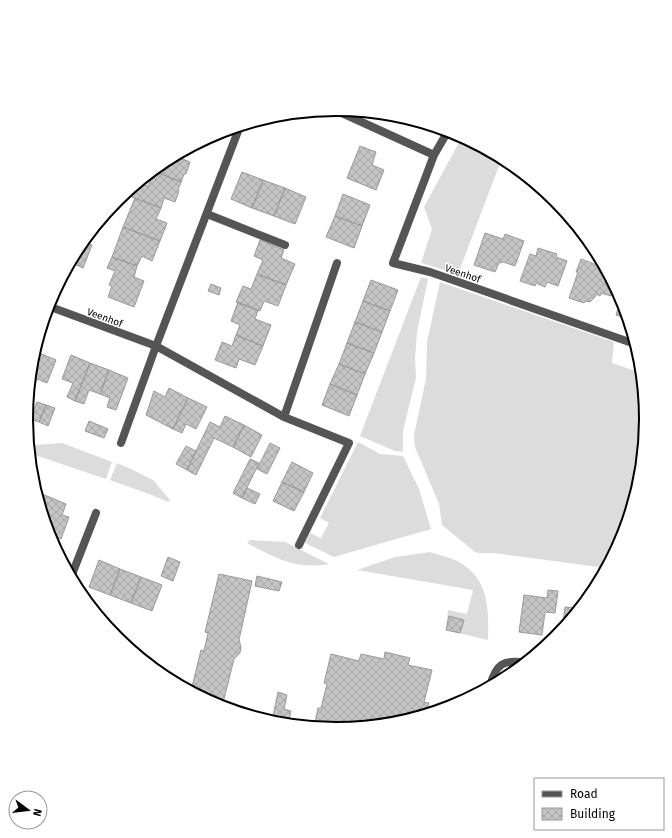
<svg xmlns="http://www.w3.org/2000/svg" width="672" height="838" viewBox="0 0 672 838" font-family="'Fira Sans',sans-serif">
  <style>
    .grass { fill: #dcdcdc }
    .building { fill: url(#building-cross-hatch); stroke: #999 }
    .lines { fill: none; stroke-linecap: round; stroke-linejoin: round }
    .street { stroke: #555; stroke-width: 8 }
    .labels { text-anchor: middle; stroke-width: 3; stroke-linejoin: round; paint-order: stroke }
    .street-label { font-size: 10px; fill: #000; stroke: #fff }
    .rim { fill: none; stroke: #000; stroke-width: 2 }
  </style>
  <defs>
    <pattern id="building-cross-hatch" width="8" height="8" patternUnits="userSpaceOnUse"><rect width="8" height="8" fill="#c4c4c4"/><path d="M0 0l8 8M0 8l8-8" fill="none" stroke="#a7a7a7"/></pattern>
  </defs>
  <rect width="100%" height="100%" fill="#fff"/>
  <path class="grass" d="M462,137l40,21 -44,116 -37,-11 11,-34 -8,-22z
    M421,277l7,2 -11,53 -2,26 1,19 -13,54v21l-8,-1 -35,-15z
    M440,282l174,60 -2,21 29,10v-1l5,47 -6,61 -18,58 -16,30 -112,-15h-15l-4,-1 -33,-27 -3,-21 -24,-57 -1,-12 12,-56 1,-37z
    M28,442l7,3 27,-2 50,19 -6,17 -77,-26z
    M358,442l22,12 23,2 16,33 12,40 -97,28 -29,-14 5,-10 11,5 8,-15 -9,-5z
    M117,463l14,6 22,11 17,20 -2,2 -19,-8 -39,-14z
    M250,540l35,2 44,22c-32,6 -54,-6 -82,-21z
    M430,552c9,3 19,5 27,9 32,17 32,47 31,79l-42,-10 2,-20 19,4 6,-24 -116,-20 38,-13z"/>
  <path class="building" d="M360,146l16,6 -4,13 12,5 -8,20 -29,-12z
    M182,151l-2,7 10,4 -4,12h-2l-3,8 -27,-11 10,-10z
    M154,171l27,11 -3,8 1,1 -4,11 -11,-4 -3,10 -29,-11 6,-15 10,4z
    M242,172l21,8 -11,28 -21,-9z
    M263,180l22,8 -11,28 -22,-8z
    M285,188l21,9 -11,27 -21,-8z
    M343,194l27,11 -8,21 -27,-10z
    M135,198l26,10 -5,11 11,4 -7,18 -37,-14z
    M335,216l27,10 -8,22 -28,-11z
    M123,227l37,14 -8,20 -10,-5 -5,10 -25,-9z
    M485,233l18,6 2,-5 19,7 -9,25 -12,-4 -4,1 -4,9 -21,-7z
    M260,240l24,10 -3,8 14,6 -9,21 -29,-11 6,-14 -9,-4z
    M83,241l9,4 -9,23 -11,-5 -5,13 -4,-1 15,-28z
    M538,248l19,6 -1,3 11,4 -9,25 -11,-4 -2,5 -9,-4 -1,3 -15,-5 10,-27 6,2z
    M112,257l25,9 -3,11 10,4 -10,26 -26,-10 4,-11 -3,-1 6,-14 -8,-3z
    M581,259l24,9v2l2,1 7,14 -3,11 -10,-3 -1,3 -4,-2 -1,3 -5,5 -5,-1 -1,2 -15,-5 9,-26h-2z
    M257,274l29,11 -8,21 -14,-5 -4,10 -24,-9 7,-16 8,3z
    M371,280l27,10 -8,21 -27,-10z
    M211,284l10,4 -2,7 -11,-4z
    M621,299l1,2 6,18 -12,-4z
    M363,301l27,10 -8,21 -27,-10z
    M238,302l20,8 -3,9 16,6 -8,21 -27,-11 4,-10 -9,-4z
    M355,322l27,10 -8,21 -27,-10z
    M236,335l27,11 -8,19 -16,-6 -3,9 -21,-8 7,-18 10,4z
    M347,343l27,10 -9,21 -26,-10z
    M34,351l3,1 -6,18 1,-12z
    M37,352l19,8 -9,23 -10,-4 -4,9 -4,-1 2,-17z
    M71,355l19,8 -15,38 -8,-4 6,-14 -11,-4z
    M90,363l19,7 -9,24 -11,-4 -5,14 -9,-3z
    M339,364l26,10 -8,21 -27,-11z
    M109,370l19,8 -12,32 -9,-3 3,-9 -10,-4z
    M330,384l27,11 -8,21 -27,-11z
    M169,388l19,10 -15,31 -27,-14 8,-24 11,6z
    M188,398l19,9 -11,22 -10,-5 -4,9 -9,-4z
    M37,402l9,3 -7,17 -9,-3z
    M46,405l9,3 -7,18 -9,-4z
    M225,416l19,9 -11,22 -19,-9 -18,37 -9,-5 23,-48 10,5z
    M89,421l19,8 -4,9 -19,-7z
    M244,425l18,10 -11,22 -18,-10z
    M270,443l10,5 -13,26 -10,-5z
    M186,446l10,5 -9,19 -11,-6z
    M250,459l9,4 -17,35 -9,-5z
    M292,462l21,11 -9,19 -22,-10z
    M282,482l22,10 -10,19 -21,-10z
    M247,488l13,6 -5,10 -13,-6z
    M42,494l24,10 -4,11 7,2 -8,22 -11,-4 -1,1 -10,-35z
    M168,557l12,5 -7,19 -12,-5z
    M99,560l21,9 -10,26 -21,-8z
    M120,569l21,8 -10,26 -21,-8z
    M219,574l33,7 -13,59 2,7 -1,6 -6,6 -12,48 -31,-16 10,-41 3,1 4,-18 -3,-1z
    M257,576l25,6 -3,9 -24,-5z
    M141,577l21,8 -10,26 -21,-8z
    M548,590l10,1 -3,22 -10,-1 -3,23 -23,-3 5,-37 23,3z
    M565,607l15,1 -18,22z
    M449,616l15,4 -4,13 -14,-3z
    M385,652l25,6 -2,7 24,5 -8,32 5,1 -3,11 -30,9 -60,6 -22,-2 4,-19h3l6,-24 -3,-1 7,-29 28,7 2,-7 23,5z
    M278,692l9,3 -3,14 7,2 -2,9 -16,-4z"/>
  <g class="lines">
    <path class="street" d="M333,109l101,46
      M448,131l-14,24 -41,108 37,9 205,72
      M207,214l78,31
      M48,306l108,40 128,71 65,26 -50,102
      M284,417l53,-154
      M121,443l35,-97 84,-220
      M71,577l25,-64
      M490,686c6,-22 13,-27 36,-23"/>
  </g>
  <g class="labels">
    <g class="street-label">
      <text transform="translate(463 273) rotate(19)" y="4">Veenhof</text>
      <text transform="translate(105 317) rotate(20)" y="4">Veenhof</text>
    </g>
  </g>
  <path d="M0 0H672V838H0ZM33 419a303 303 0 1 1 606 0a303 303 0 1 1-606 0Z" fill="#fff" fill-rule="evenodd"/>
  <path class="rim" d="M33 419a303 303 0 1 1 606 0a303 303 0 1 1-606 0Z"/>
  <rect x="534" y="778" width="130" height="52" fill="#ffffff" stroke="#999999"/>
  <rect x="542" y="791" width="20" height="6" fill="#555555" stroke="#999999"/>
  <text x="570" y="798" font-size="12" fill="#000000">Road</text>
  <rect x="542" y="808" width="20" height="12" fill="url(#building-cross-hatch)" stroke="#999999"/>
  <text x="570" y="818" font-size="12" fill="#000000">Building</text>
  <g transform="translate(28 810) rotate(105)"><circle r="19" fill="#ffffff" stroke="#999999"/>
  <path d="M0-3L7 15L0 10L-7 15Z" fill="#000000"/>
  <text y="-6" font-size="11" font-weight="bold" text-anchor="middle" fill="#000000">N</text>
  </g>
</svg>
